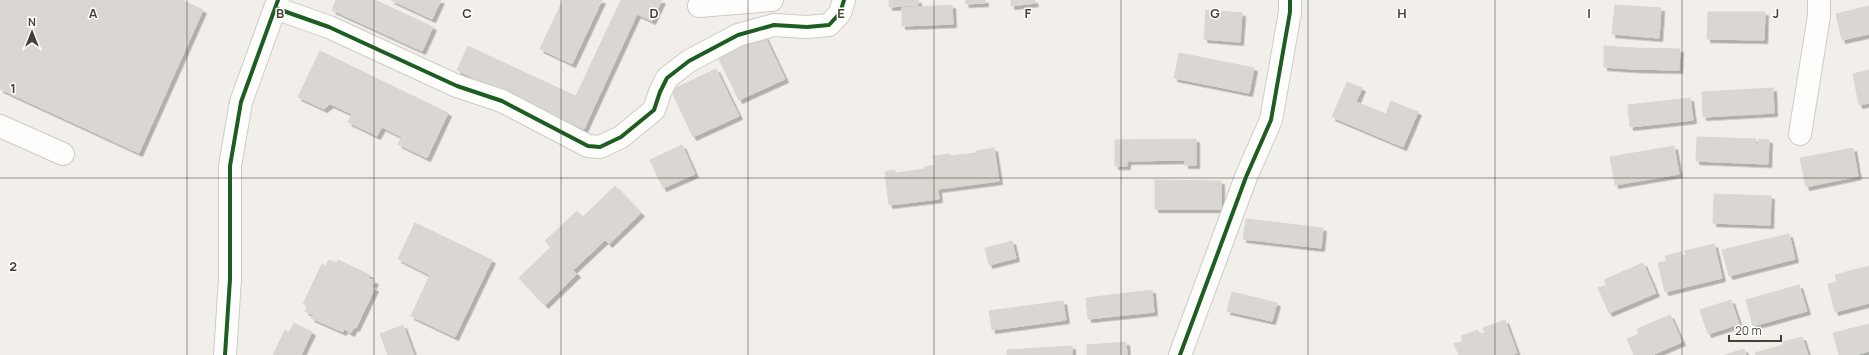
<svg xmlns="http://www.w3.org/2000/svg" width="1869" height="355" viewBox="0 0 1869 355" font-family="Manrope,sans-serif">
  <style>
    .building { fill: #dad6d1; stroke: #dad6d0; filter: url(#shadow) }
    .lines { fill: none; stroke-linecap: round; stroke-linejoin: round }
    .minor-casing { stroke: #cecbc6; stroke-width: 24 }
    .minor { stroke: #fdfdfc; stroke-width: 22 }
    .cycleway-casing { stroke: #fff; stroke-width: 6 }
    .cycleway { stroke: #1b5e20; stroke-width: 4 }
    .grid { fill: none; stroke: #493f35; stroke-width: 1; stroke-opacity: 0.55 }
    .grid-label { font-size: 13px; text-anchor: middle; font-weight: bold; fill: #493f35; stroke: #fff; stroke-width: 3; stroke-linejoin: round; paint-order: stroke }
  </style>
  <defs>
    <filter id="shadow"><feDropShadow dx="3.5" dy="3.5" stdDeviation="0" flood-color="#0004"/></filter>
  </defs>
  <rect width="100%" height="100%" fill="#f2efea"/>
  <path class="building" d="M0,0h182l21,10 -64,143 -139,-64z
    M336,0h25l-9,19 -20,-9z
    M361,0h14l58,27 -11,24 -70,-32z
    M391,0h50l-9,19z
    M563,0h39l-30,64 -32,-15z
    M621,0h41l-10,21 -15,-7 -42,91 -19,-9z
    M889,0h29v5l-29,2z
    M965,0h20v3l-19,1z
    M1011,0h23l1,3 -24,3z
    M952,5l1,19 -51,2v-18z
    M1615,5l46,3 -2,30 -47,-4z
    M1869,6v28l-27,6 -6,-26z
    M1206,10l36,3 -2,29 -36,-3z
    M1708,12h57l-1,28 -57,-1z
    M764,35l21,44 -46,21 -21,-43z
    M468,46l34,16 -12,24 -33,-16z
    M1604,46l30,2 -1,21 -29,-2z
    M1634,48l46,1 -1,21 -46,-1z
    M320,51l128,62 -21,45 -29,-14 4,-7 -20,-10 -5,9 -29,-14 4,-8 -22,-10 -6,5 -26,-12z
    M1179,53l75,15 -5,25 -75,-15z
    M502,62l93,43 -11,24 -94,-43z
    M716,69l23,47 -46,21 -22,-47z
    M1869,70v33l-10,2 -6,-31z
    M1347,82l15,6 -6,14 30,12 5,-13 27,11 -15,35 -71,-30z
    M1773,88l1,25 -71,4 -1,-25z
    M1690,98l3,22 -63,7 -2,-22z
    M1697,137l59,2 -1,5h4v-5l10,1 -1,24 -72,-3z
    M1196,139v26h-11v-5l-58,1v5h-12v-26z
    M682,145l13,29 -32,14 -13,-28z
    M1674,146l5,28 -64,11 -5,-28z
    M994,148l5,33 -61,8 -5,-33 17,-2v2l26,-3v-2z
    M1853,148l5,28 -52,11 -6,-29z
    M935,165l4,34 -50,6 -4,-33 10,-2v3l30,-4 -1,-2z
    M1155,180l66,1v28h-66z
    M615,186l26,27 -32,31 -4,-4 -32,30 4,4 -32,31 -26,-27 32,-31 -6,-6 32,-30 6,6z
    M1714,194l57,2 -1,29 -57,-2z
    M1246,219l77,9 -2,20 -78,-9z
    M415,223l77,37 -37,77 -44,-21 19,-41 -32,-16z
    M1789,234l6,25 -66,17 -7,-26z
    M1012,241l4,17 -27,7 -4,-17z
    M1714,244l8,34 -57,14 -7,-29 8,-2 -1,-5 16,-4 1,5 4,-1 -1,-5z
    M329,260l8,3 1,-3 32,15 -2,3 7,3 -3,6 3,1 -19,40 -2,-1 -3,6 -7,-4 -1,3 -32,-14 2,-3 -8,-4 3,-5 -5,-2 19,-40 4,2z
    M1643,263l13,30 -47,20 -11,-25 9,-3 -3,-5z
    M1869,266v37l-34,9 -7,-28 9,-2 -2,-7z
    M1799,285l8,26 -54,15 -7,-26z
    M1152,290l2,22 -66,7 -2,-21z
    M1232,292l45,11 -5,18 -45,-10z
    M1731,300l8,24 -31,10 -8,-24z
    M1063,301l3,19 -74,10 -3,-19z
    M1670,315l12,27 -30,13h-18l-7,-16 12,-5 -2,-5z
    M1505,320l12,33 -6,2h-52l-5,-11 9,-3 -2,-5 17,-6 2,4 5,-1 -2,-5z
    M294,323l18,9 -11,23h-28l12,-25 4,3z
    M1869,324v27l-14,4h-16l-6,-22z
    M403,325l11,30h-26l-8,-21z
    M1802,337l6,18h-52l-1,-2 28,-8v-3z
    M1126,342l1,13h-40v-10z
    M1072,346v9h-65v-5z
    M1744,349l2,6h-21z"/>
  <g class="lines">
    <g class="minor-casing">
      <path id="minor" d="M699,6l73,-6
        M275,8l54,19 128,59 45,15 86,45 12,1 21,-10 33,-27 6,-18 7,-14 22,-17 49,-26 36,-10 33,2 22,-2 11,-12 4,-13
        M0,126l63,28
        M1800,134l19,-118v-16
        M225,355l5,-76v-113l11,-64 37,-102
        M1180,355l66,-178 25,-57 19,-108v-12"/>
    </g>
    <use href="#minor" class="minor"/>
    <g class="cycleway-casing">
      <path id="cycleway" d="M275,8l54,19 128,59 45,15 86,45 12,1 21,-10 33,-27 6,-18 7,-14 22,-17 49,-26 36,-10 33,2 22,-2 11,-12 4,-13
        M225,355l5,-76v-113l11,-64 37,-102
        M1180,355l66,-178 25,-57 19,-108v-12"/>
    </g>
    <use href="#cycleway" class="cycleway"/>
  </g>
  <path class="grid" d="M187,0v355M374,0v355M561,0v355M748,0v355M934,0v355M1121,0v355M1308,0v355M1495,0v355M1682,0v355M0,178h1869"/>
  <g class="grid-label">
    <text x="93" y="18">A</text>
    <text x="280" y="18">B</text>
    <text x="467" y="18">C</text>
    <text x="654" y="18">D</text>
    <text x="841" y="18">E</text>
    <text x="1028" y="18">F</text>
    <text x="1215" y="18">G</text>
    <text x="1402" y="18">H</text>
    <text x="1589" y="18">I</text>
    <text x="1776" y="18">J</text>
    <text x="13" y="93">1</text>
    <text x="13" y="271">2</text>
  </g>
  <g transform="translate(32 32)" stroke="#ffffff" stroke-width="3" paint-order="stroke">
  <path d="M0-3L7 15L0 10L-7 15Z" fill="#493f35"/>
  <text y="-6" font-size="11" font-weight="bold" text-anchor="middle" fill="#493f35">N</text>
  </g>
  <path d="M1729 335v6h52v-6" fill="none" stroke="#493f35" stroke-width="2"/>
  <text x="1735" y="335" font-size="12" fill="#493f35" stroke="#ffffff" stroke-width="3" paint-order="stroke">20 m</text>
</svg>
